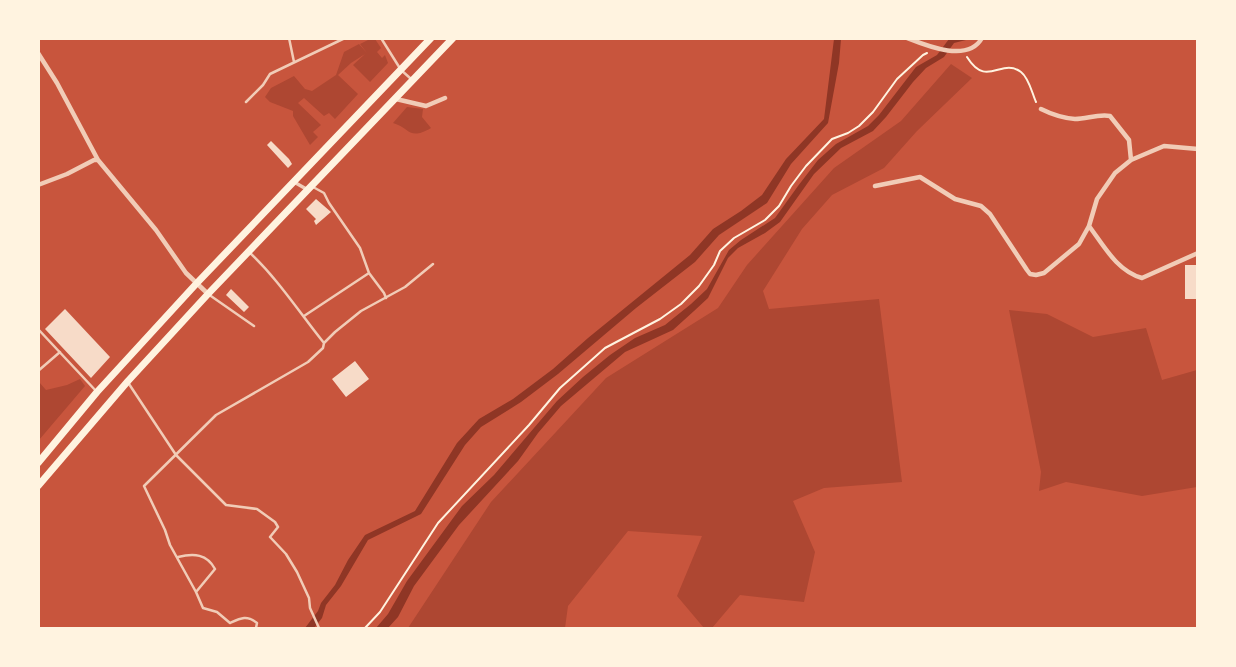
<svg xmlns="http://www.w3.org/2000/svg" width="1236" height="667" viewBox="0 0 1236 667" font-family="'Zilla Slab',serif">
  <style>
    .green { fill: #ae4732 }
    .water { fill: #8f3625 }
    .building { fill: #f7dbc8 }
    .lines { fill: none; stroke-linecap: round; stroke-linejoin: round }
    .path { stroke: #fff3e0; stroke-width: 2 }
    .service { stroke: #f1ccb7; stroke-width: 2.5 }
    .pedestrian { stroke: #f1ccb7; stroke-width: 3.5 }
    .minor { stroke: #f1ccb7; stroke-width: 4.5 }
    .primary { stroke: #fff3e0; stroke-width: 7 }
  </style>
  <rect width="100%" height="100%" fill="#c8553d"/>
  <path class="green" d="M372,38l3,1 6,9 -4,4 5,6 3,-3 3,8 -18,19 -17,-17 12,-11 -14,9 -13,12 20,19 -23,25 -6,-6 -5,3 -20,-18 -6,5 23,22 -8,7 5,5 -8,8 -17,-29v-5l-23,-9 -5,-5 6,-9 23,-12 11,13 7,2 24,-16 8,-23 15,-8 8,9 -7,-9z
    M951,64l21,14 -55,53 -33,37 -52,27 -30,34 -39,62 6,18 110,-10 23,183 -78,6 -31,13 22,51 -11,50 -64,-7 -28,33h-8l-27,-32 25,-60 -74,-5 -60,75 -3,22h-157l83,-126 115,-124 112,-70 29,-43 87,-97 67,-47z
    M407,107l16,2 -1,8 9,11c-22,13 -21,0 -38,-5z
    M1009,310l38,4 46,23 53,-9 16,52 35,-10v117l-55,9 -76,-14 -27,9 2,-19z
    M80,379l5,7 -46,54v-58l7,8 21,-5z"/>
  <path class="water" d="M834,39h7l-2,24 -11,60 -37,41 -24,39 -48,32 -24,27 -59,46 -78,66 -37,28 -40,25 -16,18 -44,69 -53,26 -27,46 -15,19 -4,13 -8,10h-9l13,-17 3,-8 14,-18 13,-25 17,-25 50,-24 42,-68 22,-24 34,-20 40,-30 35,-31 102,-83 23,-26 28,-18 21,-16 24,-36 38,-40z
    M949,39h21l-16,4 -10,14 -18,11 -13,14 -27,35 -13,14 -32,17 -27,26 -34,48 -15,11 -27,15 -10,10 -20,40 -14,13 -21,19 -48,22 -64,54 -23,27 -20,28 -59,64 -45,61 -16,31 -10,11h-12l12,-14 19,-33 55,-75 32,-31 63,-74 26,-24 27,-22 25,-17 30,-13 26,-21 16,-15 22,-39 12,-10 34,-22 23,-32 20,-26 18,-16 32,-18 11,-11 37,-48 21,-12z"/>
  <path class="building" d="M271,141l18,18 3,5 -4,4 -21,-23z
    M316,199l15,13 -15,13 -2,-4 2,-2 -10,-10z
    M1185,265h13v34h-13z
    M231,289l18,18 -5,5 -18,-17z
    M65,309l45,48 -19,21 -46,-49z
    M355,361l14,18 -23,18 -14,-18z"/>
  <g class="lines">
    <path class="path" d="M967,57c20,32 34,0 54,15 8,6 11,21 15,30
      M365,628l15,-16 58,-89 91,-98 31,-37 45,-40 55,-29 21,-15 18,-18 15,-21 6,-14 14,-13 31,-18 14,-14 12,-20 15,-20 26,-27 16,-6 11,-7 14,-14 24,-33 26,-24 4,-2"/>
    <path class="service" d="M289,38l5,24
      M381,38l20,32 9,8
      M246,102l17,-17 7,-11 75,-36
      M313,187l11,6 5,10 31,45 9,25
      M249,252c29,27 50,60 75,91
      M208,294l46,32
      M304,316l65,-43 15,20 2,5
      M38,329l59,63
      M38,371l22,-19
      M129,384l47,71 50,50 31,4 18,13 3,5 -8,10 16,17 11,18 12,26 1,10 9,20
      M178,557c16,-4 29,-3 37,12l-19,23
      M256,628l1,-5c-10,-8 -16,-5 -27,0l-13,-11 -14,-4 -7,-16 -26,-47 -5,-15 -21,-44 72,-71 92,-53 15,-14 1,-5 11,-11 26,-21 44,-24 28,-23"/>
    <path class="pedestrian" d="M294,182l14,8"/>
    <path class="minor" d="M907,38c20,8 61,25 75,0
      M38,53l19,30 41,77 58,70 30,43 21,20
      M396,99l30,7 19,-8
      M1041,109c10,5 22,9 34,10 12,0 22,-5 35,-3l19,24 2,20
      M38,185l29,-11 27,-14h4
      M875,186l45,-9 35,22 26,7 9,8 37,56 3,4 6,1 8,-2 35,-29 10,-18 8,-27 18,-26 16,-13 33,-14 34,3
      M1089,226c15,20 28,45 53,52l56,-25"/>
    <path class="primary" d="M38,463l59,-71 99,-108 235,-246
      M38,486l90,-105 80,-87 245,-256"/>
  </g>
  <rect width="1236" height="667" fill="none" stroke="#fff3e0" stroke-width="80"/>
</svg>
